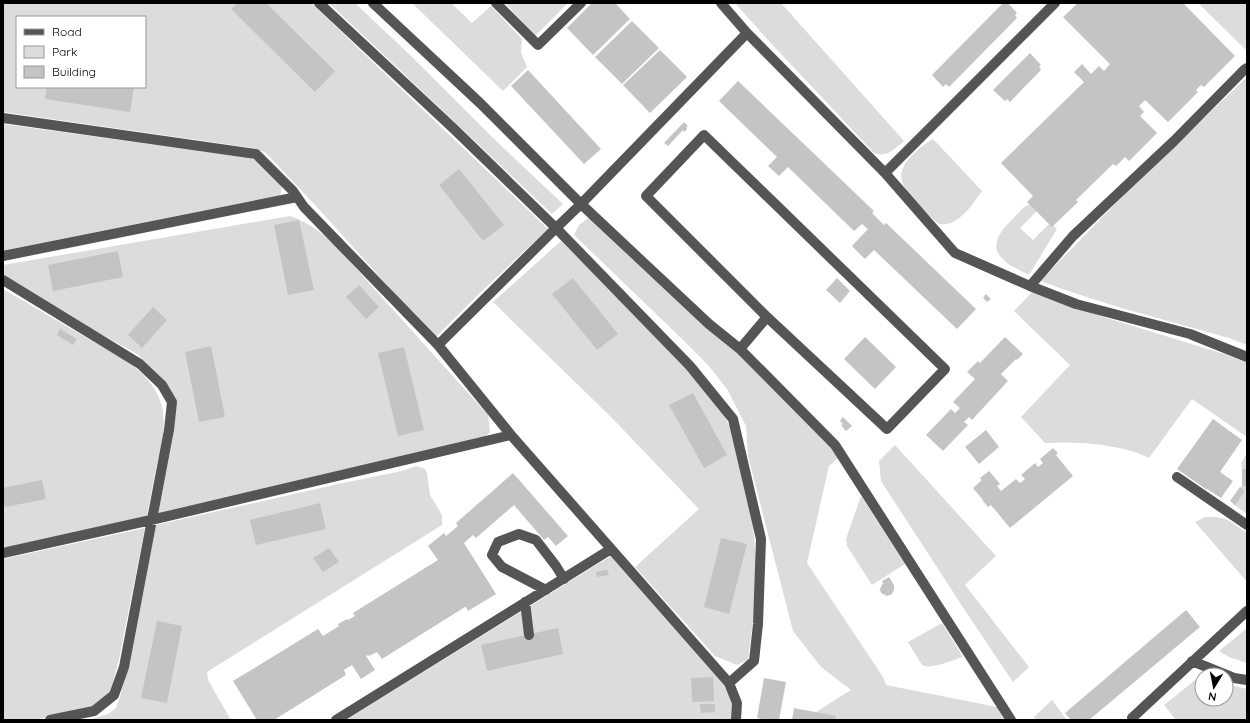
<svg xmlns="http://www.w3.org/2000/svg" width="1250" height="723" viewBox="0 0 1250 723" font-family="Quicksand,sans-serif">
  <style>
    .green { fill: #dcdcdc; fill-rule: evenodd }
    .building { fill: #c4c4c4 }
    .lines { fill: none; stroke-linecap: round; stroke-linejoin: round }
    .minor { stroke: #555; stroke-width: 10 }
  </style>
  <rect width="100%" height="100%" fill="#fff"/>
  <path class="green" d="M3,3h308l237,226 -67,63 -46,46 -119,-132 -51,-54 -12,-4 -250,-36zM17,17h128v70h-128z
    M329,3h26l54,51 84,84 70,66 -11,10z
    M412,3h39l21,20 19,-17 31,33 -1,14 6,14 -24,24z
    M505,3h63l-33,33z
    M735,3h46l123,138c-9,8 -18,17 -30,12l-105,-112z
    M1198,3h49v48z
    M1247,77v268l-18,-7c-64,-18 -127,-34 -189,-57l86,-88z
    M3,124l247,34 11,4 21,23 -3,19 -276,50z
    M933,139l49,52c-10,14 -26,39 -45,32 -9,-10 -32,-29 -35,-42 -5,-17 18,-34 31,-42z
    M1034,202l6,6 -20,20 13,12 17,-17 7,6 -28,46 -21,-11 -9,-9 -3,-7 2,-11 6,-9 20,-21z
    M592,215l227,215 19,28 -9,8 -22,97 76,114 3,8 111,22 7,13h-218l30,-8 35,-22 -30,-23 -28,-36 -45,-175 -2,-30 -19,-37 -19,-24 -32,-32 -102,-98 5,-10z
    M290,216c17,6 28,14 42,26l156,173 2,17 -9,9 -323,73 15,-76 1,-15 -11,-41 -9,-12 -17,-16 -80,-44 -54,-33v-12z
    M561,241l107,104 50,59 14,27 16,54 6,52 3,36 -2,31 -7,56 -11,5 -22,-9 -80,-89 64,-58 -86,-90 -120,-117z
    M3,289l127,74c12,10 23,20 29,35 10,22 2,48 -3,70 -3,16 -6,32 -9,48l-144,33z
    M1032,292l75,26 117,36 23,9v74l-55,-38 -43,59c-28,-14 -72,-17 -104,-15l-24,-26 49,-52 -56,-54z
    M895,445l101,111 -31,29 64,82 -16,15 -47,-70 -85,-131 -2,-20z
    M1247,453v61l-14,-10 11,-23 -3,-18z
    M416,466l9,3 2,4 3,22 12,20v10l-235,147 1,8 23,40h-143l20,-6 8,-6 4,-11 9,-35 27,-137 182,-41 64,-13z
    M861,496l44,68 -33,21 -25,-39 -1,-7z
    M1205,517h12l11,3 19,13v49l-52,-60z
    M145,528l-26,131 -9,35 -20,15 -56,11h-31v-161z
    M611,556l113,127c6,11 12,24 10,37h-388z
    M942,623l21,34c-10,3 -32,13 -41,8l-14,-23z
    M1247,628v35l-18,-6 -10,-6z
    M1199,677l3,1v21h24v-15l21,5v31h-71l-12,-15z
    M1052,700l15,20h-31l-2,-3z"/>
  <path class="building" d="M237,3h29l69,68 -20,21 -84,-83z
    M592,3h23l15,16 -37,36 -26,-27z
    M1003,3h5l9,10 -2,2 2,3 -68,69 -3,-3 -3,3 -11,-12z
    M1078,3h105l52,53 -31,31 -3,-2 -5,5 2,2 -30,30 -23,-22 -6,6 5,6 -4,4 17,17 -28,28 -4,-4 -9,9 -3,-2 -37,36 2,2 -26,25 -25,-25 6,-6 -32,-33 83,-81 -10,-10 8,-8 9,10 8,-8 5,5 6,-7 -47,-47z
    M632,21l27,27 -37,36 -27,-27z
    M660,50l27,27 -37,36 -27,-28z
    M1030,53l11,12 -2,2 2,3 -31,32 -3,-3 -2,2 -12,-11z
    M528,70l73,79 -17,15 -73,-78z
    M738,81l136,130 -2,2 12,12 2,-2 90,86 -19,20 -83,-79 -9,9 -13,-13 16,-17 -6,-5 -8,7 -66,-64 -9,9 -11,-10 9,-9 -58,-56z
    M47,87h87l-4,25 -85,-13z
    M684,122l4,4 -2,2 1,1 -3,3 -1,-2 -15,16 -4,-3z
    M459,169l45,56 -21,16 -44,-56z
    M299,220l15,70 -26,5 -14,-70z
    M118,251l5,26 -70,14 -5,-26z
    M573,278l45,56 -21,16 -45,-56z
    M837,278l13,13 -10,12 -14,-13z
    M359,285l20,22 -13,12 -20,-22z
    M986,294l5,5 -4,3 -4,-4z
    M153,307l14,13 -25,28 -14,-13z
    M60,329l17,10 -4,6 -16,-10z
    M865,337l31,30 -21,22 -31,-30z
    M1005,337l18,17 -6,6 -1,-1 -15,15 7,7 -36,39 -3,-3 -5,5 4,3 -25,26 -17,-16 25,-26 4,4 5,-5 -7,-6 22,-23 -8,-7 11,-11 2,2z
    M211,346l14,71 -26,5 -14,-70z
    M404,347l20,83 -26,6 -20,-83z
    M693,393l34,62 -23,13 -35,-63z
    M843,417l9,9 -6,5 -5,-6 2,-1 -3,-3z
    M1213,419l29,21 -22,32 13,9 -12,17 -14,-9v1l-30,-21z
    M986,430l13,17 -20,17 -14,-17z
    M1053,448l5,5 -2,2 17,21 -63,52 -19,-23 -3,2 -5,-6v-1l-10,-12 9,-8 -2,-2 9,-7 11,13 -3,2 4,5 15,-12 4,4 5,-4 -4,-4 14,-12 3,4 5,-4 -3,-4z
    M1242,469h5v18l-5,-1z
    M513,473l55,63 -12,10 -8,-9 -4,3 -30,-35 -38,33 -3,-3 -9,8 32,51 -28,17 -2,-4h-1l-83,52 -5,-7 -8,4 -1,-1 -2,1 9,14 -14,9 -9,-14 -8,5 2,5 -72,45h-17l-24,-39 85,-52 5,7 16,-10 -1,-2 9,-5 1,1 7,-4 -2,-3 85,-53 -10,-14 16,-13 2,3 12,-10 -2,-3z
    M42,480l4,19 -41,8 -2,-9v-10z
    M1240,487l5,4 -10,14 -5,-4z
    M320,503l6,26 -70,16 -6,-25z
    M721,538l26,6 -18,70 -25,-7z
    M329,548l10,14 -16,10 -10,-14z
    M607,570l2,5 -12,2 -1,-5z
    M889,577l5,8v5l-2,4 -5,2 -6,-3 -1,-4 3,-6 -1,-2z
    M1186,610l14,17 -111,93h-18l-6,-7z
    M157,621l25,5 -15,77 -26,-5z
    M558,628l5,26 -76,17 -6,-26z
    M713,677l1,24 -22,1 -1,-24z
    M764,678l22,4 -7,38h-13l-9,-2z
    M700,704h15v8l-14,1z
    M794,708l42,8 -1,4h-43z"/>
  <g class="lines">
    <path class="minor" d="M319,3l134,125 103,100 134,138 43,53 28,120 -3,85 -4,37 -25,22
      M373,3l107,100 101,101 128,120 31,25 95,96 176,275
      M496,3l42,42 43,-42
      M721,3l26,30 138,140 70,80 75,33 46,18 114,30 57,23
      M3,118l253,36 37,37 11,16 134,138 73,90 218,248 8,20 -1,17
      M704,135l241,234 -58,60 -120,-112 -121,-121z
      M885,173l170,-170
      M3,256l294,-59
      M3,280l137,84 22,21 10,17 -3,28 -45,237 -10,28 -20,16 -44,9
      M1030,286l43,-50 101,-95 70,-71 3,-2
      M438,345l118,-117 25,-24 166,-171
      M740,349l27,-32
      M1177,477l70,48
      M3,553l148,-33 360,-85
      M546,590l-44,-23 -10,-12 6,-13 21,-8 17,6 20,26 8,13
      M525,602l4,33
      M1192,661l42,17 13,2
      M1132,718l115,-107
      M336,720l275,-171"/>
  </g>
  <rect width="1250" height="723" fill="none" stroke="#000000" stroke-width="8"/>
  <rect x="16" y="16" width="130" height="72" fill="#ffffff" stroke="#999999"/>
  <rect x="24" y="29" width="20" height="6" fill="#555555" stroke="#999999"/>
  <text x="52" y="36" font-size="12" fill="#000000">Road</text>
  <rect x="24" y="46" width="20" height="12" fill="#dcdcdc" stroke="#999999"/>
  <text x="52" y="56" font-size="12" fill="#000000">Park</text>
  <rect x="24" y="66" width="20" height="12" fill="#c4c4c4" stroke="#999999"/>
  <text x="52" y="76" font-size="12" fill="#000000">Building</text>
  <g transform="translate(1214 687) rotate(190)"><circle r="19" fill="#ffffff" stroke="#999999"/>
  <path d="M0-3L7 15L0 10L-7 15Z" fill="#000000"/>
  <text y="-6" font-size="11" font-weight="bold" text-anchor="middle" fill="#000000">N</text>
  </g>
</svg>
